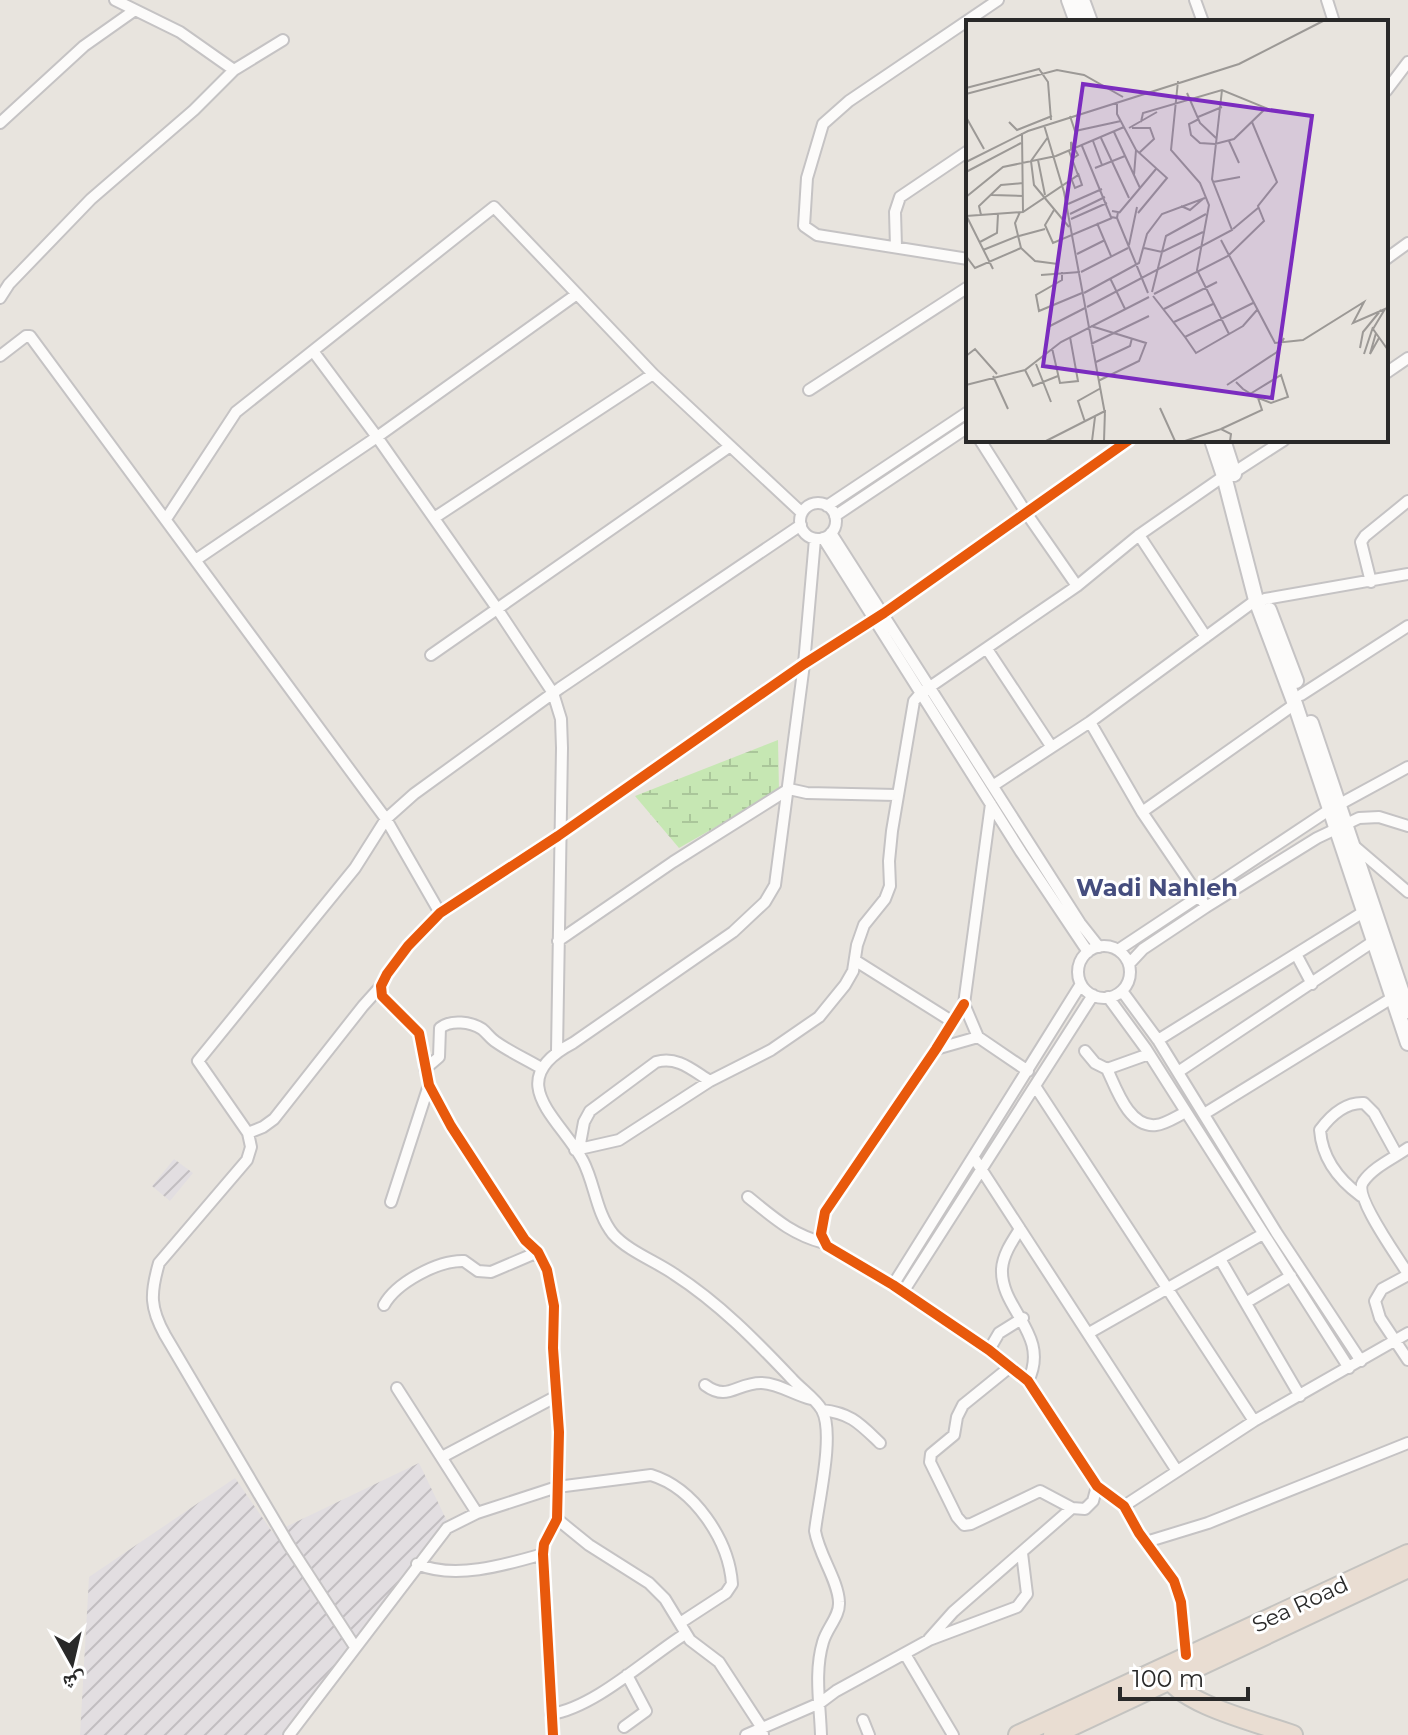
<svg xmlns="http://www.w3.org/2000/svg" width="1408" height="1735" viewBox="0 0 1408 1735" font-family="Montserrat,'Noto Naskh Arabic',sans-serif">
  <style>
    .industrial { fill: url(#industrial-furrows) }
    .wetland { fill: url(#wetland-marsh) }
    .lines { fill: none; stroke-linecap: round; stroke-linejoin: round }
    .street-casing { stroke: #c5c3c4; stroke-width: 14 }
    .secondary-casing { stroke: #c5c3c4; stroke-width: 18 }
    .highway-casing { stroke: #c4c3c0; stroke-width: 22 }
    .street { stroke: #fcfbfa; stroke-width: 10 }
    .secondary { stroke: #fcfbfa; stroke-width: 14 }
    .highway { stroke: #e9ddd2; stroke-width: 18 }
    .cycleway-casing { stroke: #fff; stroke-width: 15 }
    .cycleway { stroke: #e8590c; stroke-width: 10 }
    .labels { text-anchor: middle; stroke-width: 6; stroke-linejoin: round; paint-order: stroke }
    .street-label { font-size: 22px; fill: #292929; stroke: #fff }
    .neighbourhood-label { font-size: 24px; font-weight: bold; fill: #454d7e; stroke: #fff }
    .inset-road { fill: none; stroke: #9c9996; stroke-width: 2 }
    .view { fill: #7b2cbf; fill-opacity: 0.15; stroke: #7b2cbf; stroke-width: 4 }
    .inset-edge { fill: none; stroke: #292929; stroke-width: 4 }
  </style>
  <defs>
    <pattern id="industrial-furrows" width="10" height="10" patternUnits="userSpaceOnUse" patternTransform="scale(2)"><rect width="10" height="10" fill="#e2dee1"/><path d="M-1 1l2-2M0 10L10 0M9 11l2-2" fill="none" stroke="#c2bec1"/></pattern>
    <pattern id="wetland-marsh" width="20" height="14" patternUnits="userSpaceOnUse" patternTransform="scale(2)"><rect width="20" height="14" fill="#c6e7b3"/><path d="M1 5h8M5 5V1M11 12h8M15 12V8" fill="none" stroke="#aac69a"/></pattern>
  </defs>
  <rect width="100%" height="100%" fill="#e8e4de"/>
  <path class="industrial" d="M174,1159l19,14 -23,28 -18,-15z
    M419,1463l28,58 -159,214h-208l9,-158 146,-99 38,55z"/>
  <path class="wetland" d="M778,740l1,51 -100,57 -44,-52z"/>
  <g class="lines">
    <g class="street-casing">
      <path id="street" d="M115,0l65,32 54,38
        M1195,0l8,22
        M1327,0l7,22
        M1386,91l22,-29
        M0,123l84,-77 51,-36
        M896,247l-1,-35 5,-15 68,-46
        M968,259l-151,-24 -13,-9 3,-48 16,-54 26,-23 149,-101
        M1386,259l22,-16
        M0,298l9,-14 82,-85 103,-89 40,-40 49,-30
        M313,351l64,86 119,170 57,86 8,26 1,29 -5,303
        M0,356l26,-20h4l356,483 54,94
        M1386,373l22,-15
        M809,390l159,-103
        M980,440l47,74 50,72
        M1233,473l51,-33
        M800 521a18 18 0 1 1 36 0a18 18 0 1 1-36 0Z
        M827,506l141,-94
        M835,516l133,-89
        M434,518l219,-144
        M166,519l70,-107 258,-205 83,87
        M831,533l249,390 19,24
        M1139,535l67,102
        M823,538l198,314 67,100
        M815,539l-11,125 -29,221 -10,17 -32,30 -160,111c-73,38 -12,76 10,118 12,23 13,52 30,73 15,17 42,27 61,40 45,29 82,67 118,105 9,10 24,20 30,31 13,24 -4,93 -7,121 4,24 23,49 24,71 1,14 -12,26 -16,40 -9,30 -3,62 -2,93
        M197,559l180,-122 200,-143 76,80 149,139
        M1371,582l-10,-40 4,-6 43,-35
        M1265,599l143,-25
        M987,649l64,97
        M431,655l298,-208
        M1301,695l107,-69
        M1090,722l52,90 61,90
        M994,785l96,-63 166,-122
        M1142,812l153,-108
        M1353,845l55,47
        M558,941l115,-79 116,-73 18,4 89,2
        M1078 972a26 26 0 1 1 52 0a26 26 0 1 1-52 0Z
        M1118,950l211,-140 79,-43
        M1296,954l16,30
        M856,961l97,61
        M1129,964l14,-15 63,-42 111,-69 42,-20 20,-1 29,9
        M1122,991l36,49 118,192 85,129
        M1108,997l38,52 203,319
        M964,1004l-28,45 -111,163 -4,22 6,12 66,39 96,65 39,31 69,105 27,20 15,27 35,48 7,21 5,53
        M978,1037l-14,-33 27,-200
        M1158,1040l207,-129
        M936,1049l42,-12 50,34
        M1085,1051l10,12 12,6 42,-15
        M425,1069l14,-12 1,-29c11,-9 31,-6 42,1 5,4 9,10 14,13 14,10 30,17 45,26
        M1107,1069c9,19 22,59 49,56 10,-1 21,-9 30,-13
        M1178,1072l196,-131
        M1035,1086l219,335
        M1204,1114l188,-116
        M248,1133l15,-6 11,-8 89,-113 18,-20
        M1408,1148c-14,10 -35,19 -45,34 -10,14 35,75 45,92
        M579,1149l5,-27 6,-11 66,-49c22,-6 36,8 54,19
        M575,1150l44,-10 91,-59 61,-31 48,-33 26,-32 8,-14 4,-26 7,-20 21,-26 5,-13 -1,-25 3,-30 22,-130 7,-8 156,-107 62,-51 85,-59
        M974,1158l203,313
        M1361,1196c-22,-16 -39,-38 -41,-66 11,-15 25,-28 44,-27l10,10 23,42
        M748,1197c26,21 43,37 76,46
        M391,1202l38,-117
        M1020,1229c-7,11 -17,25 -18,40 -2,41 49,65 26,112
        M1220,1259l80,137
        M1408,1275l-26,14 -7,12 5,17 28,42
        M893,1285l188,-301
        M903,1292l190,-297
        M1247,1302l44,-26
        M384,1305c12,-22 54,-45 80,-44l14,10 13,1 47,-20
        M1089,1333l174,-99
        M989,1350l10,-17 24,-15
        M1010,1367l-47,38 -6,12 -3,18 -23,19 -1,8 27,55 7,8 7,-1 69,-33 32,17 13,1 8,-8 4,-15
        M705,1385c23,17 31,-2 56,-2 16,0 34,12 50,16
        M397,1388l80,125
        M822,1410c29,3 38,14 58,33
        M442,1457l115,-61
        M1124,1506l130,-85 154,-88
        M557,1519l32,26 60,38 16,16 25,41 29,22 43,66 1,7
        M1146,1542l62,-19 200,-80
        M417,1564c38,16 88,1 126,-10
        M929,1639l24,-27 119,-104
        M355,1647l-66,-102 -124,-210c-15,-27 -15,-41 -6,-72l88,-103 4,-13 -3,-14 -50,-72 157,-193 31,-49 28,-25 146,-106 241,-163
        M905,1654l48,81
        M551,1714c43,-6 96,-56 134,-80
        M863,1720l6,15
        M624,1727l22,-16 -19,-36
        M289,1735l158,-207 30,-15 80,-26 94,-12c43,13 78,65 81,109l-6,9 -46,30
        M553,1735l-10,-181 1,-10 13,-25 2,-87 -6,-84 1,-42 -7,-36 -9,-18 -13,-12 -74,-114 -22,-41 -10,-52 -37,-37 -1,-10 6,-12 21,-28 32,-33 118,-77 246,-172 80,-51 245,-173
        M746,1735l74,-32 16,-12 93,-51 88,-33 10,-13 -5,-41"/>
    </g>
    <g class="secondary-casing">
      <path id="secondary" d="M1069,0l8,22
        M1082,0l8,22
        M1212,440l12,36 32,124 39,104 113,339
        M1223,440l11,34
        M1269,610l27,71
        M1311,723l97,288"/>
    </g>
    <g class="highway-casing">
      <path id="highway" d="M1165,1673c15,32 96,50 128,62
        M1018,1735l390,-181
        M1053,1735l355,-167"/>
    </g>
    <use href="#street" class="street"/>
    <use href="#secondary" class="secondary"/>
    <use href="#highway" class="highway"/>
    <g class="cycleway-casing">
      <path id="cycleway" d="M964,1004l-28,45 -111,163 -4,22 6,12 66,39 96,65 39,31 69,105 27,20 15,27 35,48 7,21 5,53
        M553,1735l-10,-181 1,-10 13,-25 2,-87 -6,-84 1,-42 -7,-36 -9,-18 -13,-12 -74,-114 -22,-41 -10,-52 -37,-37 -1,-10 6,-12 21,-28 32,-33 118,-77 246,-172 80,-51 245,-173"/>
    </g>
    <use href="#cycleway" class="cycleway"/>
  </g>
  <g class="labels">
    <g class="street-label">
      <text transform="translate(1300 1604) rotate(-25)" y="8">Sea Road</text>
    </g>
    <g class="neighbourhood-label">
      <text x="1157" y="896">Wadi Nahleh</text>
    </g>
  </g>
  <g transform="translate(966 20)">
    <rect width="422" height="422" fill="#e8e4de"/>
    <path class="inset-road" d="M212,61l-7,69 29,33 9,22 -12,65 32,64M0,68l73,-19 9,13 3,38M221,73l13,30 16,15M0,74l91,-24 27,5 39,22M151,82v12l19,36 31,28 -29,35M104,96l5,15 46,-10M0,97l18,32M232,97l24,-10M43,102l8,8 35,-14M175,102l2,-9 79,-23 44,18 -32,31 -19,5 -15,-1 -9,-8 -2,-11 10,-5M78,105l20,67 41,222M163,108l28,-16M166,108h18l4,11 -15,14M148,112l26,56M56,113l1,79M82,117l-17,24 3,24 35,42M135,118l28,60M127,121l9,24M263,121l10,22M116,126l29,71 6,1 1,-6 -6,-1M105,130v-8l7,13 -6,4M72,140l7,35M0,142l62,-31 211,-67 84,-43M129,148l30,-12M0,152l55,-29M168,155l2,-25M105,158l4,10 7,-3 -4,-12M247,162l27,-5M26,175l31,1M0,177l37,-30 53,-11 68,-29M102,184l34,-15M215,186l9,4 14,-12M88,190l-9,15 8,18 59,-25M54,192l-5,11 6,25 14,13 23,3M153,193l37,-44M104,194l35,-17M0,195l27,54M15,195l-2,-9 22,-21 22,-2M0,196l57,-4 55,-37 -9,-24M151,198l31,75M105,199l36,-16M131,203l14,33M267,209l25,-21M53,216l26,-7M255,220l54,103 28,-3 61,-38 -11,21 32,-14 -12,20 15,21M14,222l17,-9 1,-19M163,225l8,-38M178,228l18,4 41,-20M17,230l35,-14M111,234l28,-14M0,236l9,12 46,-20M96,252v8l-26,15 3,16 43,-18M115,252l47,-24M75,255l39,-3M144,258l15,31M186,272l14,-56 40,-22M118,273l55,-30 8,-29 15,-20 43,-16M188,274l74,-38 36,-35 -6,-15 19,-24 -25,-60M187,276l32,41 68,-34M121,287l145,-77 -20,-51 10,-89M198,289l53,-27M208,302l39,-18M125,306l55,17 -7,18 -41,20M82,307l37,-19M410,313l-6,21 9,-16M219,317l11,16 47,-27 14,-16M125,324l58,-28M86,328l8,35 18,-2 -8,-44M394,328l3,-16 18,-22M398,334l9,-27M0,336l9,-7 22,25M130,342l34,-16 2,-8M70,344l15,38M59,350l8,16 25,-10M27,356l15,33M270,362l7,7 13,8 15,6 17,-6 -7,-22 -31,19M0,365l59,-15 36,-28 88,-45M261,365l50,-33 7,-14M194,388l15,33M119,402l-7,-21 23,-13M255,409l41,-19 -4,-12M80,421l59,-30M126,421l3,-24M138,421l1,-31M219,421l36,-12 10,5 -1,7"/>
    <path class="view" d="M117,64l229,32 -40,282 -229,-32z"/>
    <rect width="422" height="422" class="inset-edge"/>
  </g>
  <g transform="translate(72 1663) rotate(172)" stroke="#ffffff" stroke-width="6" paint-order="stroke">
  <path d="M0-6L14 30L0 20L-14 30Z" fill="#292929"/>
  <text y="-12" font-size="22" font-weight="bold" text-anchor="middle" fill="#292929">ش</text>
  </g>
  <path d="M1120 1687v12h128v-12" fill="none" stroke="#292929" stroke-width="4"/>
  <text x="1132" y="1687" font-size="24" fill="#292929" stroke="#ffffff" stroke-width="6" paint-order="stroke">100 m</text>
</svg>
